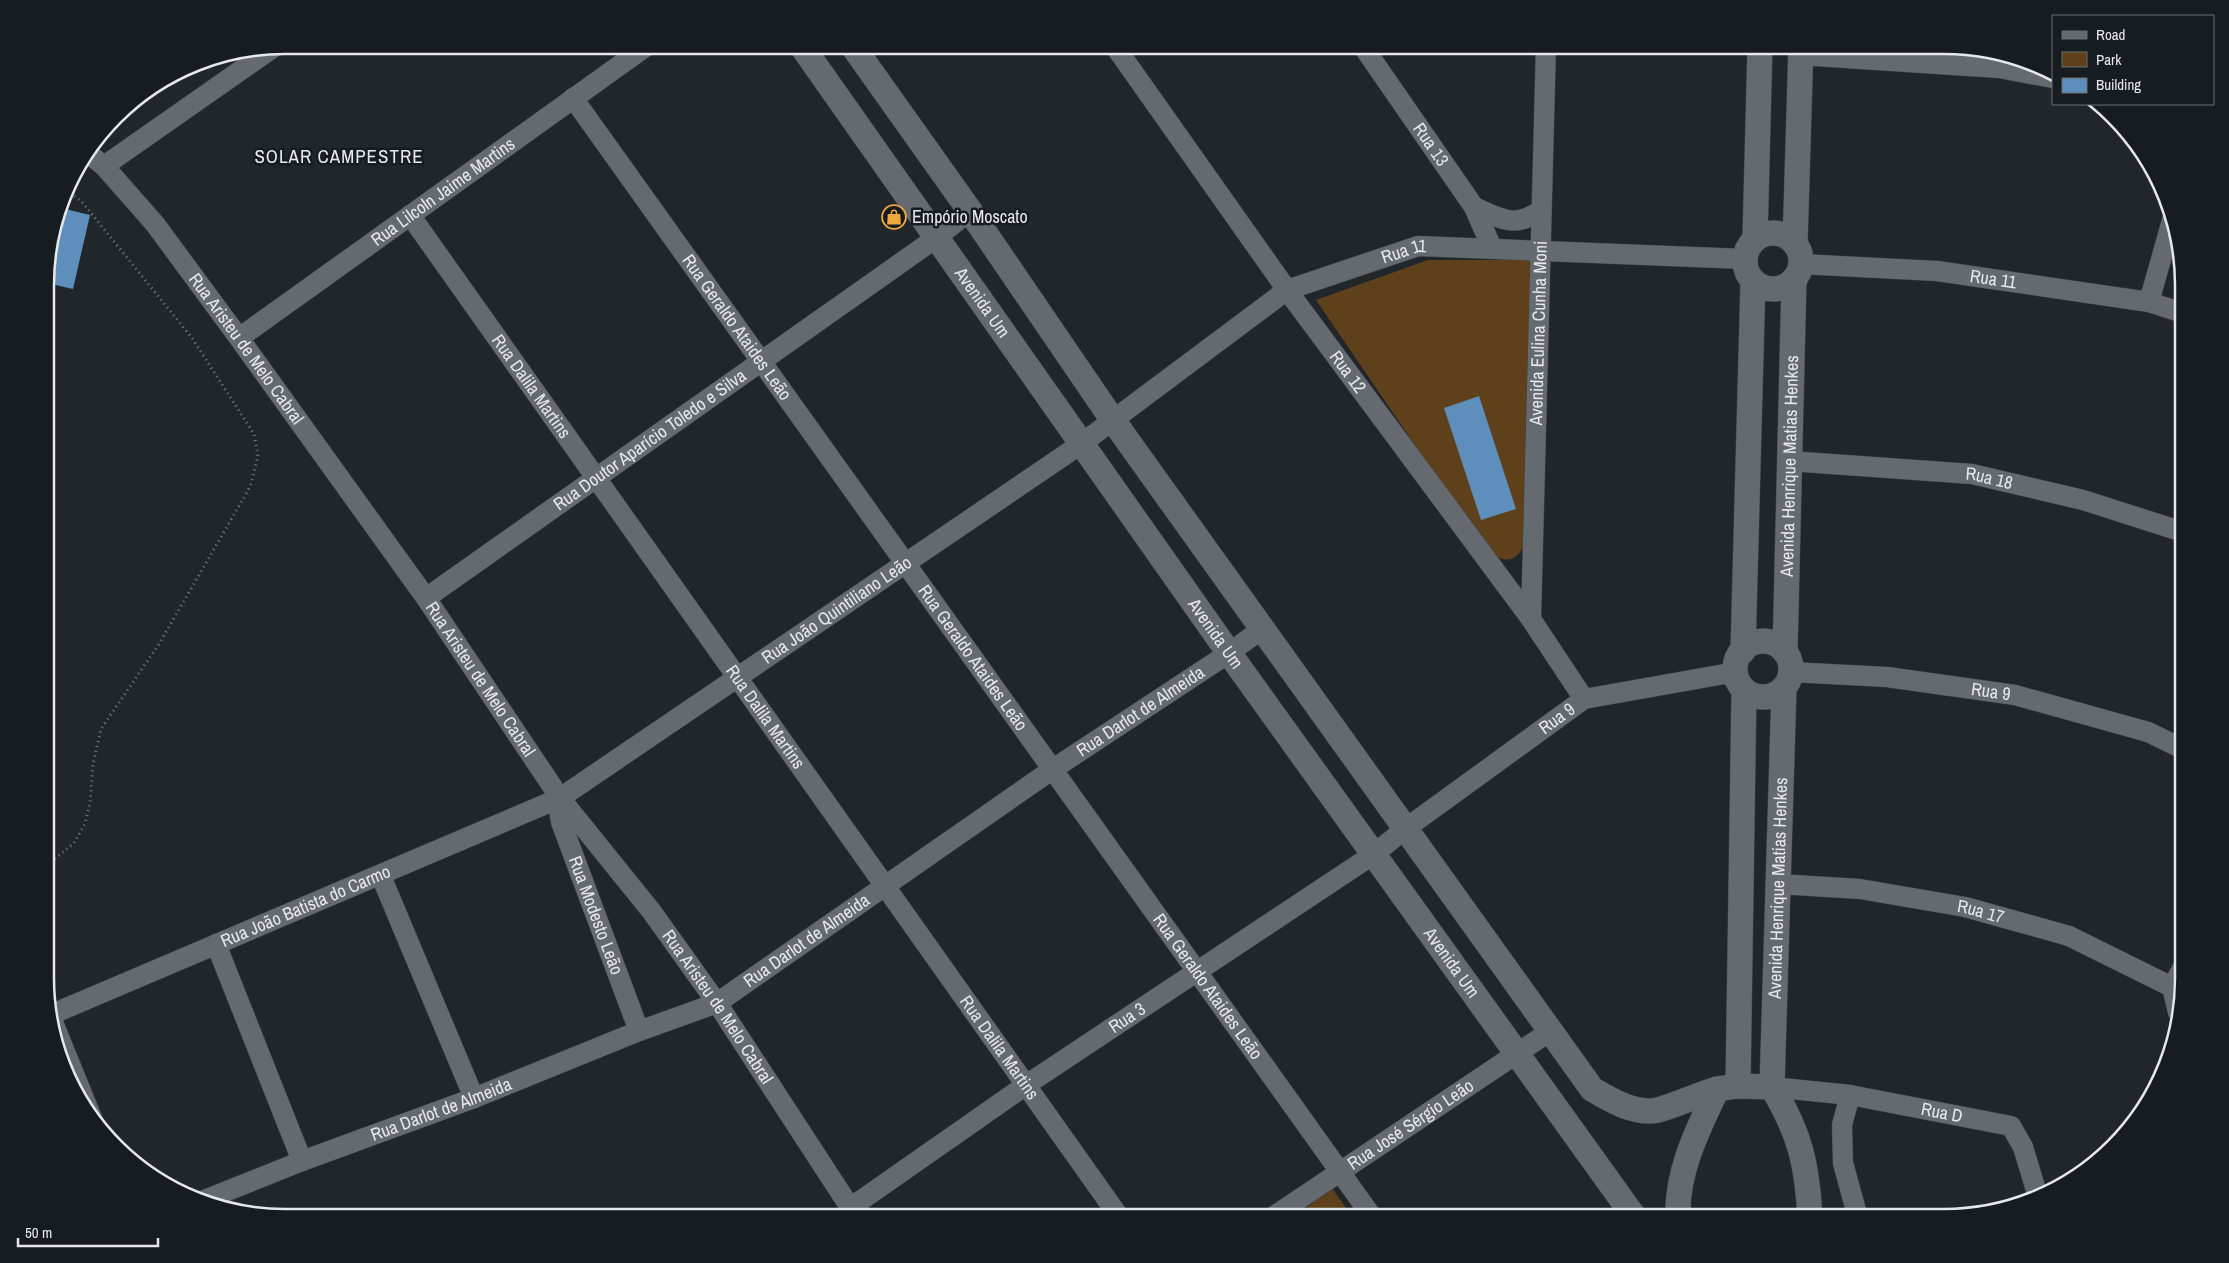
<svg xmlns="http://www.w3.org/2000/svg" width="2229" height="1263" viewBox="0 0 2229 1263" font-family="'Archivo Narrow',sans-serif">
  <style>
    .green { fill: #5e411a }
    .building { fill: #5d8ebc }
    .lines { fill: none; stroke-linecap: round; stroke-linejoin: round }
    .minor-casing { stroke: #3f4347; stroke-width: 21 }
    .tertiary-casing { stroke: #3f4347; stroke-width: 26 }
    .path { stroke: #7a7e82; stroke-width: 3; stroke-dasharray: 1 4; stroke-linecap: butt }
    .minor { stroke: #646a70; stroke-width: 20 }
    .tertiary { stroke: #646a70; stroke-width: 25 }
    .labels { text-anchor: middle; stroke-width: 5; stroke-linejoin: round; paint-order: stroke }
    .street-label { font-size: 18px; fill: #e5e8ec; stroke: #171c21 }
    .poi-label { font-size: 18px; fill: #e5e8ec; stroke: #171c21; text-anchor: start }
    .neighbourhood-label { font-size: 19px; letter-spacing: 1px; fill: #e5e8ec; stroke: #171c21 }
    .rim { fill: none; stroke: #e5e8ec; stroke-width: 2.5 }
  </style>
  <rect width="100%" height="100%" fill="#21262b"/>
  <path class="green" d="M1428,260h104l-8,286c-10,18 -21,16 -36,6l-172,-252z
    M1332,1188l21,30h-60z"/>
  <path class="building" d="M61,208l29,7 -17,74 -26,-6v-29z
    M1479,396l37,113 -35,11 -37,-112z"/>
  <g class="lines">
    <g class="minor-casing">
      <g id="minor">
        <path id="s1" d="M1114,45l173,245 244,329 53,80"/>
        <path id="s2" d="M1362,45l112,162 18,41"/>
        <path d="M1800,55l199,13 54,10"/>
        <path id="s3" d="M573,98l800,1120"/>
        <path id="s4" d="M89,154l15,12 51,58 84,114 187,260 134,200 92,114 65,91 140,215"/>
        <path d="M104,166l170,-119"/>
        <path d="M1474,207c28,12 40,22 67,3"/>
        <path id="s5" d="M410,215l710,1003"/>
        <path id="s6" d="M1800,264l137,7 212,31 34,11"/>
        <path d="M2149,302l24,-85"/>
        <path id="s7" d="M239,338l409,-293"/>
        <path id="s8" d="M1789,461l183,13 111,26 100,32"/>
        <path id="s9" d="M426,598l510,-360 34,-27"/>
        <path id="s10" d="M1531,619l15,-574"/>
        <path id="s11" d="M1790,672l97,5 128,18 133,37 35,17"/>
        <path id="s12" d="M557,800l4,22 78,209"/>
        <path d="M381,876l93,222"/>
        <path id="s13" d="M1777,884l83,5 105,18 104,29 103,51"/>
        <path d="M216,944l86,217"/>
        <path d="M2172,987l6,25"/>
        <path d="M2172,987l11,-20"/>
        <path id="s14" d="M1772,1087l78,8 161,31 12,21 15,50"/>
        <path d="M1850,1095l-8,30 1,38 15,55"/>
        <path id="s15" d="M92,1118l-42,-103 510,-217 521,-354 206,-154 131,-44 327,13"/>
        <path id="s16" d="M202,1201l100,-40 172,-63 165,-67 78,-28 336,-234 176,-116 33,-24"/>
        <path id="s17" d="M850,1208l176,-123 348,-231 31,-25 179,-130 152,-27"/>
        <path id="s18" d="M1271,1218l278,-186"/>
      </g>
    </g>
    <g class="tertiary-casing">
      <g id="tertiary">
        <path id="s19" d="M801,45l428,608 406,565"/>
        <path d="M852,45l118,166 142,208 480,670c18,11 44,26 66,21 18,-5 40,-15 59,-21"/>
        <circle cx="1773" cy="261" r="28"/>
        <path d="M1755,239l5,-194"/>
        <path d="M1795,244l6,-199"/>
        <circle cx="1763" cy="669" r="28"/>
        <path d="M1743,651l10,-370"/>
        <path id="s20" d="M1785,652l9,-373"/>
        <path d="M1738,1086l6,-396"/>
        <path id="s21" d="M1772,1087l12,-399"/>
        <path d="M1678,1218c-2,-46 20,-89 39,-129l21,-3 34,1c28,47 35,76 38,131"/>
      </g>
    </g>
    <path class="path" d="M47,865l27,-22 11,-19 5,-21 3,-39 8,-35 58,-85 91,-157 8,-31 -4,-22 -62,-96 -110,-136 -16,-12"/>
    <use href="#minor" class="minor"/>
    <use href="#tertiary" class="tertiary"/>
  </g>
  <defs>
    <g id="shop-ring" transform="scale(1.25)"><circle r="9.5" fill="#171c21" stroke="#efa73e" stroke-width="1.5"/><path d="M-5-2.5h2.3a2.7 3.5 0 0 1 5.4 0H5L5.5 6h-11ZM-1.5-2.5h3a1.5 2.3 0 0 0-3 0Z" fill="#efa73e"/></g>
  </defs>
  <g fill-rule="evenodd">
    <use href="#shop-ring" x="894" y="217"/>
  </g>
  <g class="labels">
    <g class="street-label">
      <text dy="6" stroke="none"><textPath href="#s2" startOffset="121">Rua 13</textPath></text>
      <text dy="6" stroke="none"><textPath href="#s7" startOffset="251">Rua Lilcoln Jaime Martins</textPath></text>
      <text dy="6" stroke="none"><textPath href="#s15" startOffset="1676">Rua 11</textPath></text>
      <text dy="6" stroke="none"><textPath href="#s6" startOffset="194">Rua 11</textPath></text>
      <text dy="6" stroke="none"><textPath href="#s19" startOffset="315">Avenida Um</textPath></text>
      <text dy="6" stroke="none"><textPath href="#s3" startOffset="282">Rua Geraldo Ataides Leão</textPath></text>
      <text dy="6" stroke="none"><textPath href="#s10" startOffset="286">Avenida Eulina Cunha Moni</textPath></text>
      <text dy="6" stroke="none"><textPath href="#s4" startOffset="251">Rua Aristeu de Melo Cabral</textPath></text>
      <text dy="6" stroke="none"><textPath href="#s1" startOffset="402">Rua 12</textPath></text>
      <text dy="6" stroke="none"><textPath href="#s5" startOffset="210">Rua Dalila Martins</textPath></text>
      <text dy="6" stroke="none"><textPath href="#s9" startOffset="274">Rua Doutor Aparício Toledo e Silva</textPath></text>
      <text dy="6" stroke="none"><textPath href="#s20" startOffset="186">Avenida Henrique Matias Henkes</textPath></text>
      <text dy="6" stroke="none"><textPath href="#s8" startOffset="201">Rua 18</textPath></text>
      <text dy="6" stroke="none"><textPath href="#s15" startOffset="1000">Rua João Quintiliano Leão</textPath></text>
      <text dy="6" stroke="none"><textPath href="#s19" startOffset="720">Avenida Um</textPath></text>
      <text dy="6" stroke="none"><textPath href="#s3" startOffset="688">Rua Geraldo Ataides Leão</textPath></text>
      <text dy="6" stroke="none"><textPath href="#s4" startOffset="656">Rua Aristeu de Melo Cabral</textPath></text>
      <text dy="6" stroke="none"><textPath href="#s11" startOffset="202">Rua 9</textPath></text>
      <text dy="6" stroke="none"><textPath href="#s16" startOffset="1066">Rua Darlot de Almeida</textPath></text>
      <text dy="6" stroke="none"><textPath href="#s5" startOffset="615">Rua Dalila Martins</textPath></text>
      <text dy="6" stroke="none"><textPath href="#s17" startOffset="860">Rua 9</textPath></text>
      <text dy="6" stroke="none"><textPath href="#s21" startOffset="199">Avenida Henrique Matias Henkes</textPath></text>
      <text dy="6" stroke="none"><textPath href="#s15" startOffset="389">Rua João Batista do Carmo</textPath></text>
      <text dy="6" stroke="none"><textPath href="#s13" startOffset="206">Rua 17</textPath></text>
      <text dy="6" stroke="none"><textPath href="#s12" startOffset="122">Rua Modesto Leão</textPath></text>
      <text dy="6" stroke="none"><textPath href="#s16" startOffset="661">Rua Darlot de Almeida</textPath></text>
      <text dy="6" stroke="none"><textPath href="#s19" startOffset="1125">Avenida Um</textPath></text>
      <text dy="6" stroke="none"><textPath href="#s3" startOffset="1092">Rua Geraldo Ataides Leão</textPath></text>
      <text dy="6" stroke="none"><textPath href="#s4" startOffset="1061">Rua Aristeu de Melo Cabral</textPath></text>
      <text dy="6" stroke="none"><textPath href="#s17" startOffset="336">Rua 3</textPath></text>
      <text dy="6" stroke="none"><textPath href="#s5" startOffset="1020">Rua Dalila Martins</textPath></text>
      <text dy="6" stroke="none"><textPath href="#s16" startOffset="256">Rua Darlot de Almeida</textPath></text>
      <text dy="6" stroke="none"><textPath href="#s14" startOffset="172">Rua D</textPath></text>
      <text dy="6" stroke="none"><textPath href="#s18" startOffset="168">Rua José Sérgio Leão</textPath></text>
    </g>
    <g class="poi-label">
      <text x="912" y="223">Empório Moscato</text>
    </g>
    <g class="neighbourhood-label">
      <text x="339" y="163">SOLAR CAMPESTRE</text>
    </g>
  </g>
  <path d="M0 0H2229V1263H0ZM285 54H1944A231 231 0 0 1 2175 285V978A231 231 0 0 1 1944 1209H285A231 231 0 0 1 54 978V285A231 231 0 0 1 285 54Z" fill="#171c21" fill-rule="evenodd"/>
  <path class="rim" d="M285 54H1944A231 231 0 0 1 2175 285V978A231 231 0 0 1 1944 1209H285A231 231 0 0 1 54 978V285A231 231 0 0 1 285 54Z"/>
  <rect x="2052" y="15" width="162" height="90" fill="#171c21" stroke="#696e72"/>
  <rect x="2062" y="31" width="25" height="8" fill="#646a70" stroke="#696e72"/>
  <text x="2096" y="40" font-size="15" fill="#e5e8ec">Road</text>
  <rect x="2062" y="52" width="25" height="15" fill="#5e411a" stroke="#696e72"/>
  <text x="2096" y="65" font-size="15" fill="#e5e8ec">Park</text>
  <rect x="2062" y="78" width="25" height="15" fill="#5d8ebc" stroke="#696e72"/>
  <text x="2096" y="90" font-size="15" fill="#e5e8ec">Building</text>
  <path d="M18 1238v8h140v-8" fill="none" stroke="#e5e8ec" stroke-width="2.5"/>
  <text x="25" y="1238" font-size="15" fill="#e5e8ec" stroke="#171c21" stroke-width="4" paint-order="stroke">50 m</text>
</svg>
